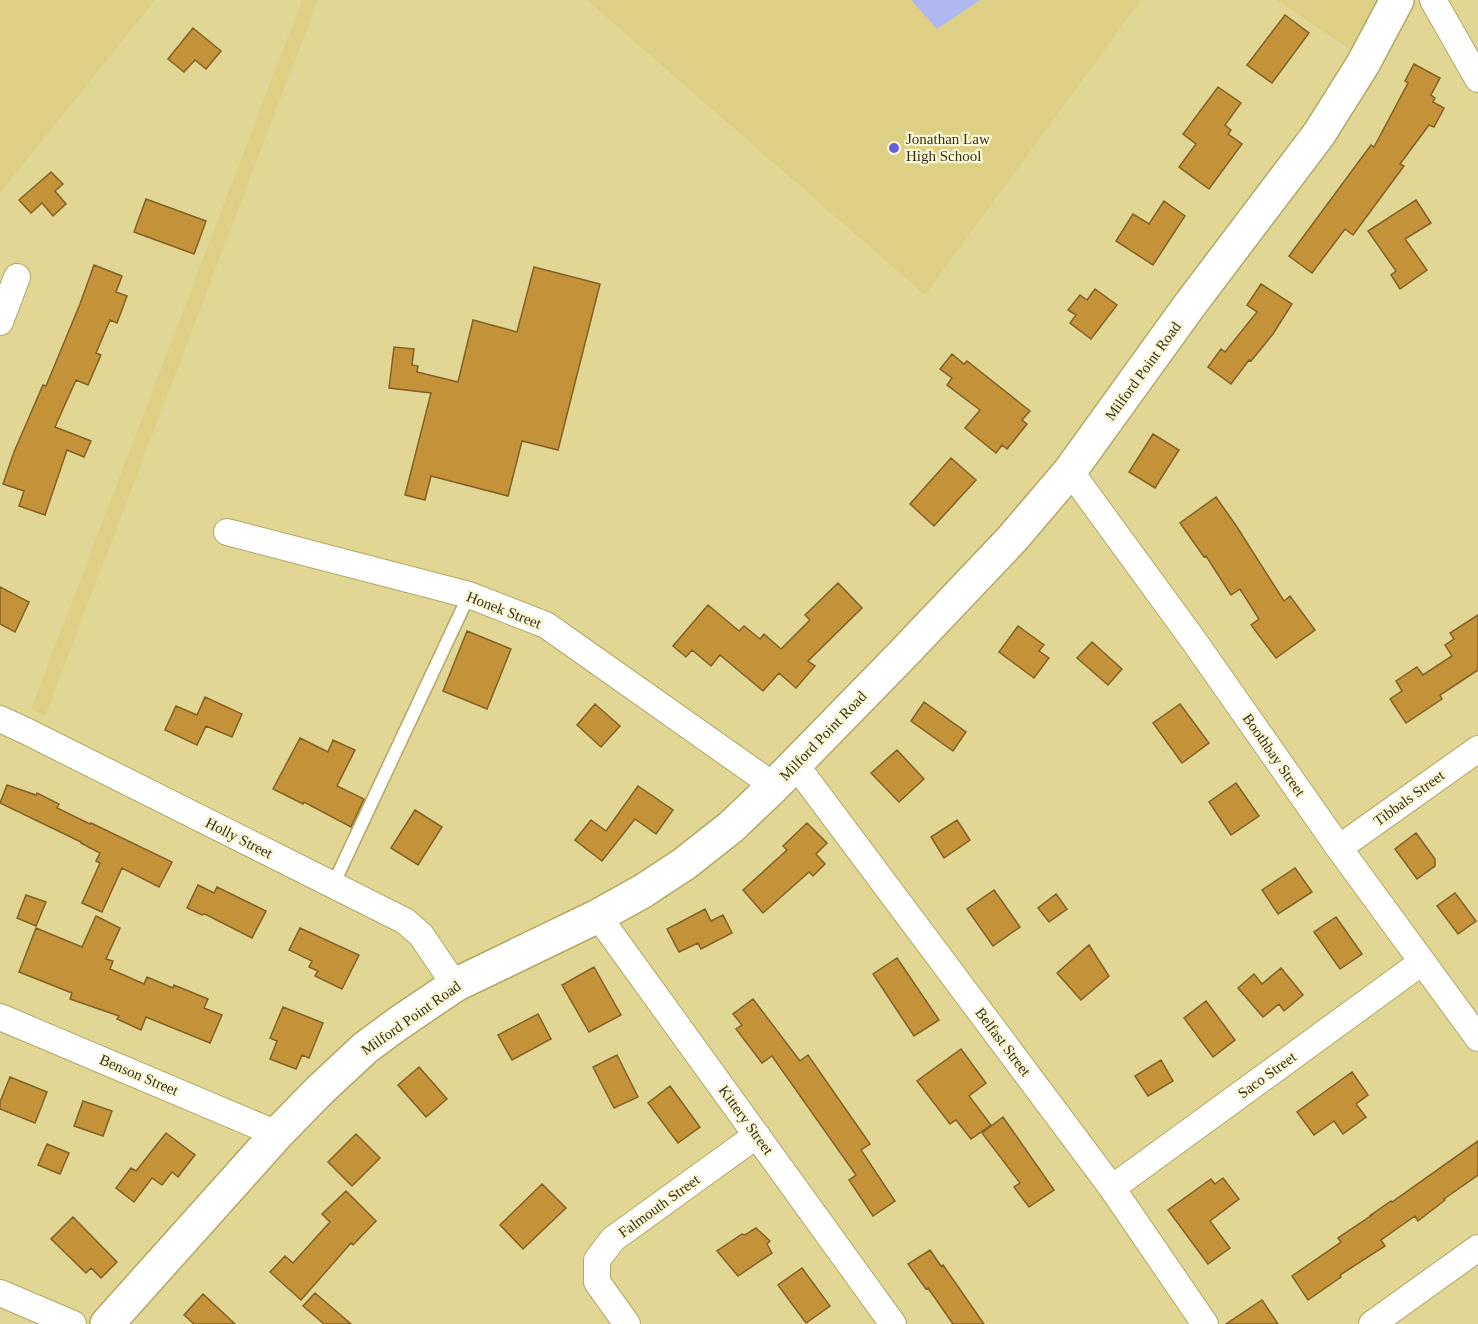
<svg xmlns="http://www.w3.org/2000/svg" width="1478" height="1324" viewBox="0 0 1478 1324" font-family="'Times New Roman',serif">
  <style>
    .built { fill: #ddcf84 }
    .green { fill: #b0b7f1 }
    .building { fill: #c49238; stroke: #826126; stroke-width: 1.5 }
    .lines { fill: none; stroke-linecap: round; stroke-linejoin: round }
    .lane-casing { stroke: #b3a766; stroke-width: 15 }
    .street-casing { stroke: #b3a766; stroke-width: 28 }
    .secondary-casing { stroke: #b3a766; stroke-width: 36 }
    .lane { stroke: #fff; stroke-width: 12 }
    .street { stroke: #fff; stroke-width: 26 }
    .secondary { stroke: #fff; stroke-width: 33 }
    .poi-dot { fill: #6362db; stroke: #fcf7d6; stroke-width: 2 }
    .labels { text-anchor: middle; stroke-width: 4.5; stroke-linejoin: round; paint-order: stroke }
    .poi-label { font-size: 15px; fill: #363116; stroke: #fcf7d6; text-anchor: start }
    .street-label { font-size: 15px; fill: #363116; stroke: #fcf7d6 }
  </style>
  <rect width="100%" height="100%" fill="#e2d694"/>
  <path class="built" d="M0,0h155l-155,193z
    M302,0h16l-273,716 -14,-7z
    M587,0h554l-216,295z
    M1277,0h102l-27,51z"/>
  <path class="green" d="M911,0h69l-43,29z"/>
  <path class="building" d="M1285,15l24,18 -37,50 -25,-18z
    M193,28l28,23 -15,18 -11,-9 -11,12 -16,-13z
    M1414,64l26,14 -9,17 4,3 -2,4 11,6 -10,19 -5,-2 -29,39 4,2 -51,69 -8,-6 -33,44 -23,-17 82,-111 3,2 34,-64 -3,-2z
    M1218,87l23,16 -16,22 6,5 -3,4 14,10 -33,45 -30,-22 17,-23 -13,-10z
    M51,172l12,12 -8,7 11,13 -13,12 -11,-13 -11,10 -12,-13z
    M146,199l60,22 -12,33 -60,-22z
    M1416,200l15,23 -26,16 22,31 -27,19 -9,-14 5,-4 -28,-40z
    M1164,201l21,15 -32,49 -37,-24 17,-27 16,10z
    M94,265l28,11 -6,16 11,4 -10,27 -7,-3 -14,33 5,2 -13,30 -12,-5 -21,47 36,14 -7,16 -17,-7 -22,65 -26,-9 5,-15 -21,-7 11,-32 29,-67 3,1 34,-82z
    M534,267l66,17 -42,166 -36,-9 -14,55 -77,-20 -6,24 -20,-5 26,-102 -42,-5 5,-41 20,2 -2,16 6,1 -1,6 41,10 15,-62 44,12z
    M1261,284l31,20 -19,30 -22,27 -2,-1 -18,24 -23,-17 13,-18 4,3 32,-40 -10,-7z
    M1095,289l22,16 -26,34 -21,-16 6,-8 -8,-5 12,-15 7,5z
    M952,354l12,10 3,-3 63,50 -8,9 5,4 -20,25 -5,-4 -6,8 -31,-25 15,-18 -33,-25 5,-7 -12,-9z
    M1153,434l26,16 -24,38 -26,-16z
    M951,458l25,22 -42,46 -24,-22z
    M1216,497l21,30 47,74 6,-5 25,34 -39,28 -25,-33 8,-6 -19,-30 -9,6 -25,-39 -2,1 -24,-34z
    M838,583l24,25 -54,53 7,5 -19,22 -17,-15 -16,18 -43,-36 -9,11 -19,-16 -6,7 -13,-11 35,-41 31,26 5,-5 16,13 4,-5 17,15 29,-29 -5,-5z
    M0,587l29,15 -14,30 -15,-8z
    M1478,615v55l-38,25 2,4 -36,24 -16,-24 12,-8 -6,-10 21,-14 6,8 29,-19 -7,-11 9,-6 -4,-6z
    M1018,626l26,19 -5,6 10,7 -15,20 -35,-26z
    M467,631l44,18 -24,60 -44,-18z
    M1092,642l30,27 -14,16 -31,-27z
    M205,697l37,17 -10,23 -26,-11 -9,19 -32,-15 11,-24 21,9z
    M924,702l42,30 -13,19 -42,-30z
    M595,704l25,22 -19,21 -24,-22z
    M1180,704l29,39 -27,20 -29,-40z
    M300,738l28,14 5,-12 22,10 -18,36 27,13 -13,28 -47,-25 -1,2 -30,-15z
    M897,750l27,29 -25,23 -28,-29z
    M1236,783l23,33 -28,19 -22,-33z
    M7,785l29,10 1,-2 22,11 -2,4 33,16 1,-1 81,39 -13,25 -37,-19 -20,44 -20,-9 18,-40 -4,-2 4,-8 -19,-10v-1l-81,-39z
    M638,786l35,24 -17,24 -21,-15 -33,42 -27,-21 16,-20 15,11z
    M415,810l27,17 -24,38 -27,-17z
    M957,820l13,20 -26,18 -13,-21z
    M807,823l20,20 -11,11 9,10 -12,12 -4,-4 -46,41 -20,-23 44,-40 -4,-4z
    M1416,833l19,26v7l-18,13 -22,-30z
    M1295,868l17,24 -34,22 -16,-24z
    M198,885l16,8 3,-6 49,24 -14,27 -47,-24 -3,1 -15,-7z
    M994,890l26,37 -27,19 -26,-37z
    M1455,893l21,28 -18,13 -21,-28z
    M1056,894l11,15 -18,13 -11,-14z
    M26,895l20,7 -10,24 -19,-8z
    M705,909l6,12 12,-6 9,18 -31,16 -3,-6 -19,9 -12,-23z
    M96,916l24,12 -14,31 7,2 -3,8 34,15 3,-7 26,11 1,-3 34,14 -4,9 18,7 -12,28 -64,-26 -5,13 -24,-11 2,-3 -49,-17 2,-6 -53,-21 17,-44 46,19z
    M1336,917l26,37 -22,15 -26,-37z
    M300,928l59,27 -17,34 -27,-13 3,-5 -9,-4 3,-6 -23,-11z
    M1089,945l20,31 -28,24 -24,-27z
    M897,958l42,62 -25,16 -41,-62z
    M594,967l27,48 -32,17 -27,-47z
    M1281,968l22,27 -19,16 -5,-7 -16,13 -25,-29 16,-14 8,10z
    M753,999l47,62 8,-6 62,89 -9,6 34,51 -22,15 -24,-36 7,-5 -84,-119 -10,7 -26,-34 6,-4 -9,-11z
    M1206,1001l29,39 -22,17 -29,-39z
    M283,1007l40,16 -14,35 -7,-3 -6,14 -26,-10 7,-18 -7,-3z
    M538,1014l13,25 -39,21 -14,-25z
    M961,1049l25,34 -17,13 22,29 -20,14 -15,-19 -6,4 -33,-43z
    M617,1055l21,42 -24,11 -21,-41z
    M1161,1060l12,21 -25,15 -13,-20z
    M419,1067l28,32 -21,18 -28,-32z
    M1352,1072l16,23 -12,9 10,13 -23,17 -9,-13 -20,14 -17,-23z
    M10,1077l37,15 -12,31 -35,-14v-7z
    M670,1086l30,41 -22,16 -30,-40z
    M83,1101l29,10 -9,25 -29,-10z
    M1003,1117l51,73 -25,17 -15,-20 6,-4 -38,-50z
    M166,1133l29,22 -17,22 -6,-5 -10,13 -10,-7 -18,24 -18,-14 15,-20 5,3z
    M356,1134l24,24 -28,28 -24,-24z
    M1478,1141v34l-34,24 1,1 -27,21 -3,-5 -34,24 4,6 -45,29 1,2 -33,23 -16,-24 49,-34 -3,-4 34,-23h-1l20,-14 1,1z
    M47,1144l22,9 -9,21 -22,-9z
    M1223,1178l16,21 -29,22 20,27 -22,16 -40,-54 43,-31 4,5z
    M542,1184l24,24 -43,41 -23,-24z
    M346,1191l30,30 -23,24 -2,-2 -50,57 -31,-28 15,-16 8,7 37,-41 -8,-8z
    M73,1217l44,45 -16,16 -10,-10 -5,5 -35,-34z
    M756,1228l14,13 -3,3 5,9 -34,23 -21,-25 25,-17 3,1z
    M930,1250l11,16 2,-1 41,59h-31l-25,-36 -2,1 -18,-25z
    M802,1268l28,38 -24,17 -28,-38z
    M315,1293l36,31h-27l-21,-18z
    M203,1294l32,30h-41l-10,-9z
    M1262,1300l16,24h-52z"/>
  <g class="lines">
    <g class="lane-casing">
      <path id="lane" d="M333,885l136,-290"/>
    </g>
    <g class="street-casing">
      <path id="street" d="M1433,0l45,79
        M0,322l17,-45
        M1070,471l124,170 145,207 139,190
        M227,532l242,63 77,30 228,161
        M0,719l26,12 379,190 16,14 34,50
        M795,764l317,424 93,136
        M1339,848l139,-99
        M598,916l295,408
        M0,1017l277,117
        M1112,1188l310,-226
        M0,1293l73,31
        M627,1324l-30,-42v-22l16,-21 144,-104
        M1372,1324l106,-76"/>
    </g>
    <g class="secondary-casing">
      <path id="secondary" d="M107,1324l170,-190 43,-44 45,-42 31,-23 59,-40 143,-69 45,-25 41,-27 47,-37 43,-41 128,-131 110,-116 58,-68 119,-165 130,-172 44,-70 34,-64"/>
    </g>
    <use href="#lane" class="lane"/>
    <use href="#street" class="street"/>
    <use href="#secondary" class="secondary"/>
  </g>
  <circle class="poi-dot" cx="894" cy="148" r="6"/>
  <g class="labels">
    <g class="poi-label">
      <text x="906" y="144">Jonathan Law<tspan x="906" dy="17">High School</tspan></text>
    </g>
    <g class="street-label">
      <text transform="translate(1143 371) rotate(-54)" y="5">Milford Point Road</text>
      <text transform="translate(504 610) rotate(21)" y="5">Honek Street</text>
      <text transform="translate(823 736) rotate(-46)" y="5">Milford Point Road</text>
      <text transform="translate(1274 755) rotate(55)" y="5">Boothbay Street</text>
      <text transform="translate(1409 798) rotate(-36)" y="5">Tibbals Street</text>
      <text transform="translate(239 838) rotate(27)" y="5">Holly Street</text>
      <text transform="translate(411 1018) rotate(-35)" y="5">Milford Point Road</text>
      <text transform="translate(1003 1042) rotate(53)" y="5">Belfast Street</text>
      <text transform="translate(139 1075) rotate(23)" y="5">Benson Street</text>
      <text transform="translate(1267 1075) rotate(-36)" y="5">Saco Street</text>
      <text transform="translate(746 1120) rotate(54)" y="5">Kittery Street</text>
      <text transform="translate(659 1206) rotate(-36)" y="5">Falmouth Street</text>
    </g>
  </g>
</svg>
